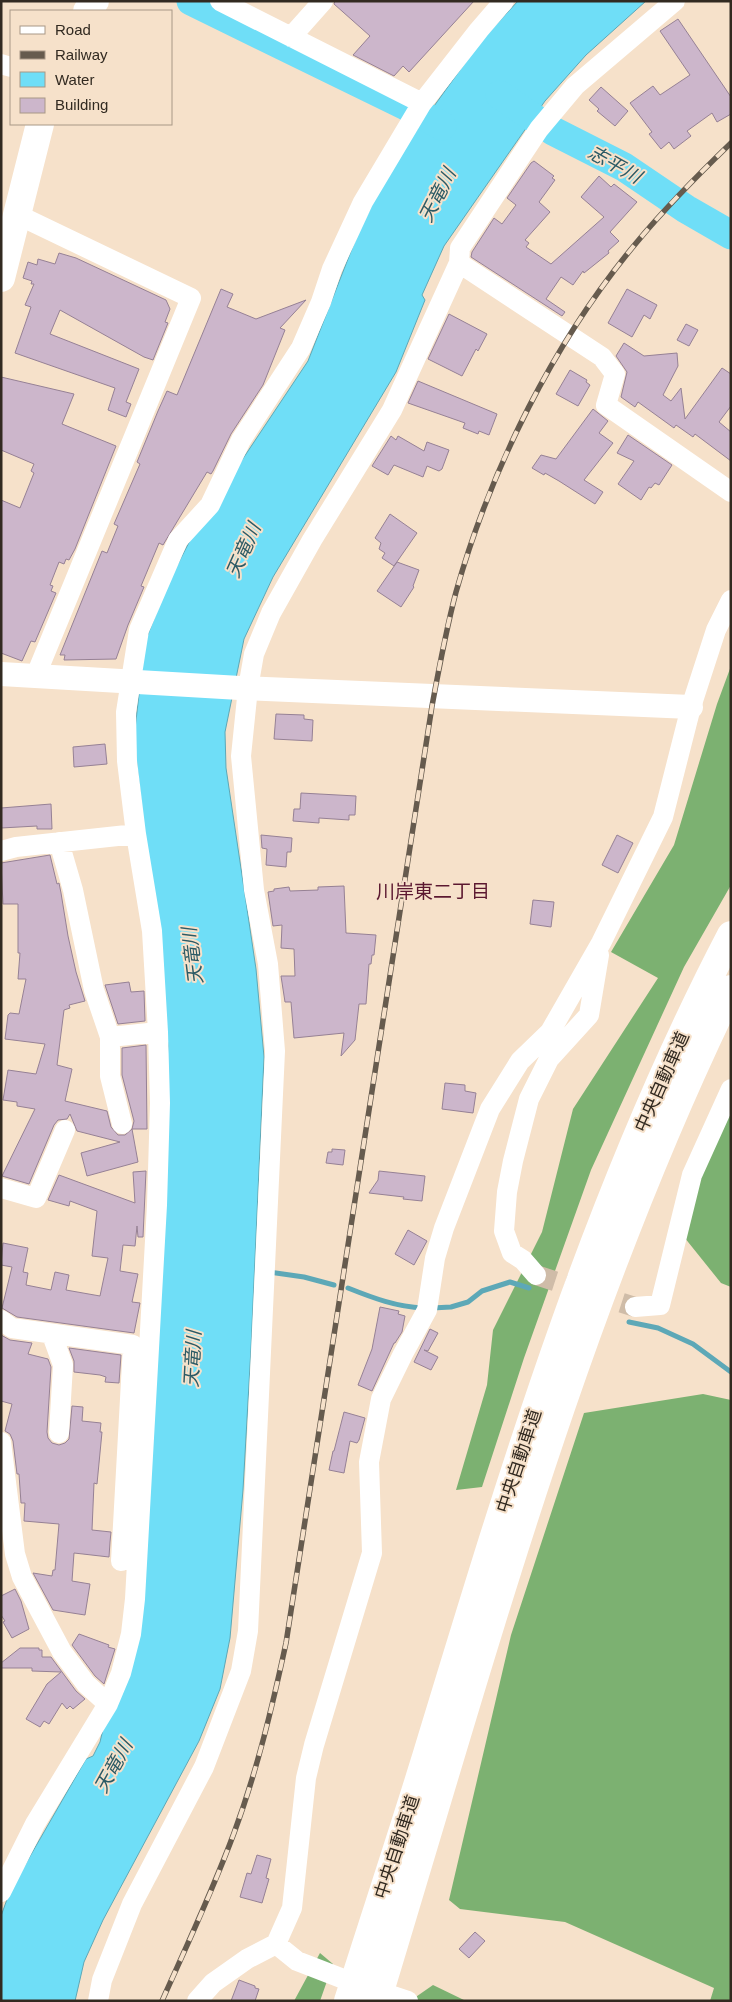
<svg xmlns="http://www.w3.org/2000/svg" width="732" height="2002" viewBox="0 0 732 2002" font-family="Arial,'Noto Sans JP',sans-serif">
  <style>
    .forest { fill: #7cb171 }
    .water { fill: #6fdef7; stroke: #5da8b7 }
    .lines { fill: none; stroke-linecap: round; stroke-linejoin: round }
    .stream { stroke: #5da8b7; stroke-width: 5 }
    .river { stroke: #6fdef7; stroke-width: 29 }
    .building { fill: #ccb6cb; stroke: #968195 }
    .minor-tunnel { stroke: #cfbca8; stroke-width: 20; stroke-dasharray: 20 10; stroke-linecap: butt }
    .minor { stroke: #fff; stroke-width: 20 }
    .tertiary { stroke: #fff; stroke-width: 24 }
    .primary { stroke: #fff; stroke-width: 28 }
    .motorway { stroke: #fff; stroke-width: 28 }
    .rail-casing { stroke: #665b4e; stroke-width: 5.5 }
    .rail { stroke: #f6e1ca; stroke-width: 4; stroke-dasharray: 11; stroke-linecap: butt }
    .labels { text-anchor: middle; stroke-width: 4; stroke-linejoin: round; paint-order: stroke }
    .street-label { font-size: 18px; fill: #322a21; stroke: #f6e1ca }
    .water-label { font-size: 19px; font-style: italic; fill: #2b5a65; stroke: #f6e1ca }
    .neighbourhood-label { font-size: 19px; fill: #5b1830; stroke: #f6e1ca }
  </style>
  <rect width="100%" height="100%" fill="#f6e1ca"/>
  <path class="forest" d="M731,666v219l-47,82 -93,203 -67,188 -42,129 -26,3 31,-105 6,-55 49,-98 31,-123 85,-131 -47,-26 63,-107 43,-141z
    M731,1077v210l-10,-4 -49,-61 25,-70z
    M703,1394l28,6v601h-21l4,-13 -149,-66 -105,-13 -11,-9 62,-265 73,-222z
    M320,1953l13,11 -13,37h-26z
    M433,1985l33,16h-56z"/>
  <path class="water" d="M518,1h128l-60,54 -41,46 -101,145 -22,49 3,5 -29,72 -123,205 -29,62 -19,93 1,36 30,201 8,88 -13,291 -8,142 -13,148 -10,51 -21,52 -96,179 -19,42 -9,39h-74v-85l9,-25 76,-132 7,-3 7,-14 4,-17 21,-46 43,-633 -34,-308 11,-96 23,-59 28,-54 112,-168 49,-125 33,-69 91,-126z"/>
  <g class="lines">
    <path class="stream" d="M269,1272l35,5 30,8
      M348,1288c25,10 49,19 75,20
      M432,1308l19,-1 17,-5 14,-11 28,-9 19,6
      M629,1322l29,6 35,16 38,28"/>
    <path class="river" d="M191,1l215,105 36,20
      M500,95l53,36 71,36 62,42 45,26"/>
  </g>
  <path class="building" d="M335,1h139l-65,71 -6,-6 -9,10 -41,-21 17,-19 -36,-32z
    M678,19l53,78v17l-14,8 -5,-9 -25,18 4,5 -17,13 -5,-7 -8,7 -12,-15 3,-2 -22,-29 23,-17 7,9 30,-20 -30,-44z
    M601,87l27,24 -13,15 -18,-15 2,-2 -10,-9z
    M534,161l20,15 -2,2 3,2 -16,22 11,10 -25,28 4,3 -3,4 25,17 53,-47 -23,-20 18,-21 12,11 3,-3 23,18 -27,30 9,9 -11,10 1,2 -25,20 -1,-2 -10,14 -12,-8 -15,22 19,13 -3,4 -91,-59 1,-5 22,-34 8,6 14,-19 -9,-7 24,-35z
    M59,253l17,5 90,42 4,9 -5,13 3,1 -15,37 -9,-3 -84,-47 -10,24 89,35 -13,33 5,2 -5,13 -18,-7 7,-22 -100,-35 16,-46 -6,-2 9,-21h-3l1,-3 -9,-3 5,-16 9,3 1,-6 17,5z
    M221,289l12,5 -6,13 29,12 50,-19 -26,28 5,2 -22,55 -32,49 -18,37 -2,3 -4,-2 -44,73 -4,-2 -18,43 3,1 -16,38 -12,34 -52,1 1,-5h-5l42,-104 5,2 11,-27 -4,-2 26,-60 -3,-2 21,-51 9,-20 10,4z
    M627,289l30,16 -7,14 -6,-4 -12,22 -24,-14z
    M449,314l38,20 -9,17 -2,-2 -14,27 -34,-17z
    M686,324l12,6 -9,16 -12,-6z
    M624,343l20,13 33,-3 1,13 -15,29 8,6 10,-13 4,31 37,-51 9,6v32l-12,16 12,10v29l-36,-27 -2,3 -17,-12 -2,3 -36,-26 -3,5 -14,-10 6,-25 -11,-16z
    M570,370l17,10 -1,2 4,3 -12,21 -22,-12z
    M1,377l73,17 -12,30 54,22 -41,103 -6,11 -3,-1 -2,5 -5,-2 -9,23 3,1 -2,5 5,2 -21,49 -4,-1 -9,20 -21,-8v-153l19,8 14,-35 -3,-2 3,-7 -33,-14z
    M418,381l79,33 -8,21 -10,-4 -1,3 -15,-6 2,-5 -57,-20z
    M593,409l15,12 -9,12 14,10 -29,37 19,12 -8,12 -36,-23 -14,-8 -1,2 -12,-7 9,-13 15,4z
    M628,435l44,30 -13,20 -4,-2 -4,5 -2,-1 -8,13 -23,-16 16,-23 -17,-8z
    M391,436l5,4 2,-4 26,15 3,-9 22,8 -7,19 -3,2 -12,-5 -4,11 -29,-12 -6,10 -16,-9z
    M390,514l27,19 -23,33 -12,-8 3,-5 -6,-4 2,-6 -6,-5z
    M397,562l22,8 -6,16 1,1 -13,20 -24,-16z
    M276,714l28,1v4l9,1 -1,21 -38,-2z
    M105,744l2,20 -33,3 -1,-20z
    M301,793l55,3 -1,19h-6v5l-30,-2v5l-26,-2 1,-12h6z
    M51,804l1,25h-15v-3l-36,2v-20z
    M261,835l31,3 -1,14h-4l-1,15 -20,-2 1,-16 -5,-1z
    M617,835l16,8 -15,30 -16,-8z
    M50,855l7,29 2,-1 2,10 7,43 8,36 9,29 -16,4 1,3 -6,2 -7,55 15,4 -7,32 42,10 4,16 7,8h7l7,-6 6,33 -51,14 -6,-23 39,-11 -43,-11 -7,-17 -3,5 -9,1 -4,5 -25,59 -27,-8 33,-67 -18,-3v-4l-14,-2 5,-30 28,4 9,-30 -40,-5 3,-24 2,-2 9,1 7,-35h-8l2,-26h-2v-49h-15l-2,-41z
    M344,886l2,47 30,2 -2,20h-2l-1,9h-2l-3,40h-7l-4,36 -14,16 3,-23 -50,5 -3,-36h-6l-4,-26h14l-1,-27 -13,-1 1,-23 -9,1 -5,-34 6,-1v-2l15,-2 1,4 28,-1v-3z
    M533,900l21,2 -3,25 -21,-3z
    M129,982l2,10 13,-1 1,30 -27,3 -13,-39z
    M146,1045l1,84h-15l2,-8 -12,-46v-27z
    M445,1083l20,2v6l11,2 -3,20 -31,-4z
    M332,1149l13,1 -2,15 -17,-2 2,-11h4z
    M146,1171l-3,66h-5l-1,-11 -2,20 -12,-1 -3,26 18,3 -6,28 8,1 -6,30 -117,-16 -15,-9 10,-41 -11,-2 2,-22 25,5 -5,24 5,1 -2,12 25,5 4,-18 14,3 -3,15 34,6 8,-38 -16,-2 5,-45 -27,-10 -1,5 -21,-6 11,-25 76,28 -2,-31z
    M379,1171l46,5 -3,25 -19,-2 1,-2 -35,-4 9,-13z
    M408,1230l19,11 -13,24 -19,-11z
    M380,1307l19,4 -1,3 7,2 -3,16 -7,11h-1l-22,48 -14,-6 14,-36z
    M430,1329l8,4 -10,18 -4,-1 14,7 -7,13 -17,-8z
    M1,1335l9,5 22,3 -4,11 20,5 3,8 -4,65 1,6 4,5 7,2 6,-2 4,-4 3,-33 11,1 -1,14 19,2 -1,9h2l-5,52 -3,-1 -2,47 19,2 -1,10 -1,15 -35,-4 -2,28 18,3 -5,31 -32,-5 -20,-37 19,3 1,-6h2l4,-46 -35,-3 1,-18h-4l-2,-29h-2l-4,-33 -3,-7 -5,-3 7,-27 -11,-3z
    M69,1348l52,7 -2,28 -14,-1 1,-5 -6,-2 -26,-3v-11z
    M344,1412l21,6 -6,22 -2,3 -7,-2 -6,32 -15,-3 4,-19h1z
    M15,1589l6,12 8,28 -17,9 -9,-16 2,-1 -4,-6v-19z
    M79,1634l30,11 -1,2 7,2 -11,35 -9,-8 -23,-31z
    M20,1648h19v2h3v7h9l25,34 9,8 -12,10 -3,-3 -3,3 -5,-6 -13,21 -5,-3 -4,6 -14,-8 21,-35 14,-12 -29,-1v-3h-31v-5z
    M257,1855l14,4 -5,19 3,1 -7,24 -22,-6 7,-24 4,1z
    M475,1932l10,9 -16,17 -10,-9z
    M239,1980l16,6v2l4,1 -4,12h-24z"/>
  <g class="lines">
    <path class="minor-tunnel" d="M536,1275l99,32"/>
    <path class="minor" d="M220,1l202,102
      M291,37l32,-36
      M1,64l10,3
      M16,214l175,84 -155,377
      M459,263l143,94 13,17 -9,31 125,87
      M59,842l14,48 21,100 16,47 48,-5
      M1,851l15,-4 120,-13 -9,-73 -1,-49 13,-82 39,-90 32,-35 31,-65 60,-92 20,-46 11,-33 31,-67 59,-99 57,-73 25,-29
      M110,1037v39l12,48
      M1,1188l35,10 29,-68
      M536,1275l-13,-15 -11,-7 -8,-22 3,-39 6,-31 16,-62 20,-40 40,-44 10,-60
      M635,1307l25,-2 32,-130 39,-86
      M1,1320l11,8 121,17 -12,216
      M52,1335l11,30 -4,68
      M1,1442l14,112 7,23 40,75 24,32 22,20
      M1,1892l34,-68 73,-120 13,-31 10,-39 4,-35 22,-394 3,-102 -2,-71 -6,-101 -16,-97
      M276,1944l21,17 44,17
      M393,1996l15,5
      M98,2001l4,-21 30,-76 72,-137 37,-96 7,-40 27,-580 -7,-87 -14,-74 -13,-134 7,-68 6,-34 17,-41 41,-73 80,-130 67,-147 1,-15 79,-119 36,-43 100,-85
      M197,2001l16,-18 34,-24 29,-15 16,-36 14,-130 8,-33 58,-192 -3,-91 12,-63 22,-45 24,-44 8,-52 9,-30 46,-119 30,-48 30,-29 51,-89 62,-126 28,-110 25,-77 15,-30"/>
    <path class="tertiary" d="M1,674l239,14 451,19"/>
    <path class="primary" d="M87,11l8,-10
      M1,278l39,-154"/>
    <path class="motorway" d="M348,2001c26,-82 53,-163 78,-244 85,-279 169,-562 305,-822
      M377,2001c104,-341 197,-691 354,-1012"/>
    <g class="rail-casing">
      <path id="rail" d="M162,2001c25,-56 51,-111 72,-168 23,-62 38,-125 52,-190l146,-937c7,-38 14,-76 24,-114 35,-124 98,-251 181,-350 29,-35 61,-67 94,-99"/>
    </g>
    <use href="#rail" class="rail"/>
  </g>
  <g class="labels">
    <g class="street-label">
      <text transform="translate(662 1082) rotate(-66)" y="6">中央自動車道</text>
      <text transform="translate(519 1461) rotate(-72)" y="6">中央自動車道</text>
      <text transform="translate(397 1847) rotate(-72)" y="6">中央自動車道</text>
    </g>
    <g class="water-label">
      <text transform="translate(615 164) rotate(29)" y="7">志平川</text>
      <text transform="translate(437 195) rotate(-63)" y="7">天竜川</text>
      <text transform="translate(243 550) rotate(-66)" y="7">天竜川</text>
      <text transform="translate(192 956) rotate(-97)" y="7">天竜川</text>
      <text transform="translate(192 1359) rotate(-87)" y="7">天竜川</text>
      <text transform="translate(113 1766) rotate(-61)" y="7">天竜川</text>
    </g>
    <g class="neighbourhood-label">
      <text x="433" y="898">川岸東二丁目</text>
    </g>
  </g>
  <rect width="732" height="2002" fill="none" stroke="#322a21" stroke-width="5"/>
  <rect x="10" y="10" width="162" height="115" fill="#f6e1ca" stroke="#a89886"/>
  <rect x="20" y="26" width="25" height="8" fill="#ffffff" stroke="#a89886"/>
  <text x="55" y="35" font-size="15" fill="#322a21">Road</text>
  <rect x="20" y="51" width="25" height="8" fill="#665b4e" stroke="#a89886"/>
  <text x="55" y="60" font-size="15" fill="#322a21">Railway</text>
  <rect x="20" y="72" width="25" height="15" fill="#6fdef7" stroke="#a89886"/>
  <text x="55" y="85" font-size="15" fill="#322a21">Water</text>
  <rect x="20" y="98" width="25" height="15" fill="#ccb6cb" stroke="#a89886"/>
  <text x="55" y="110" font-size="15" fill="#322a21">Building</text>
</svg>
